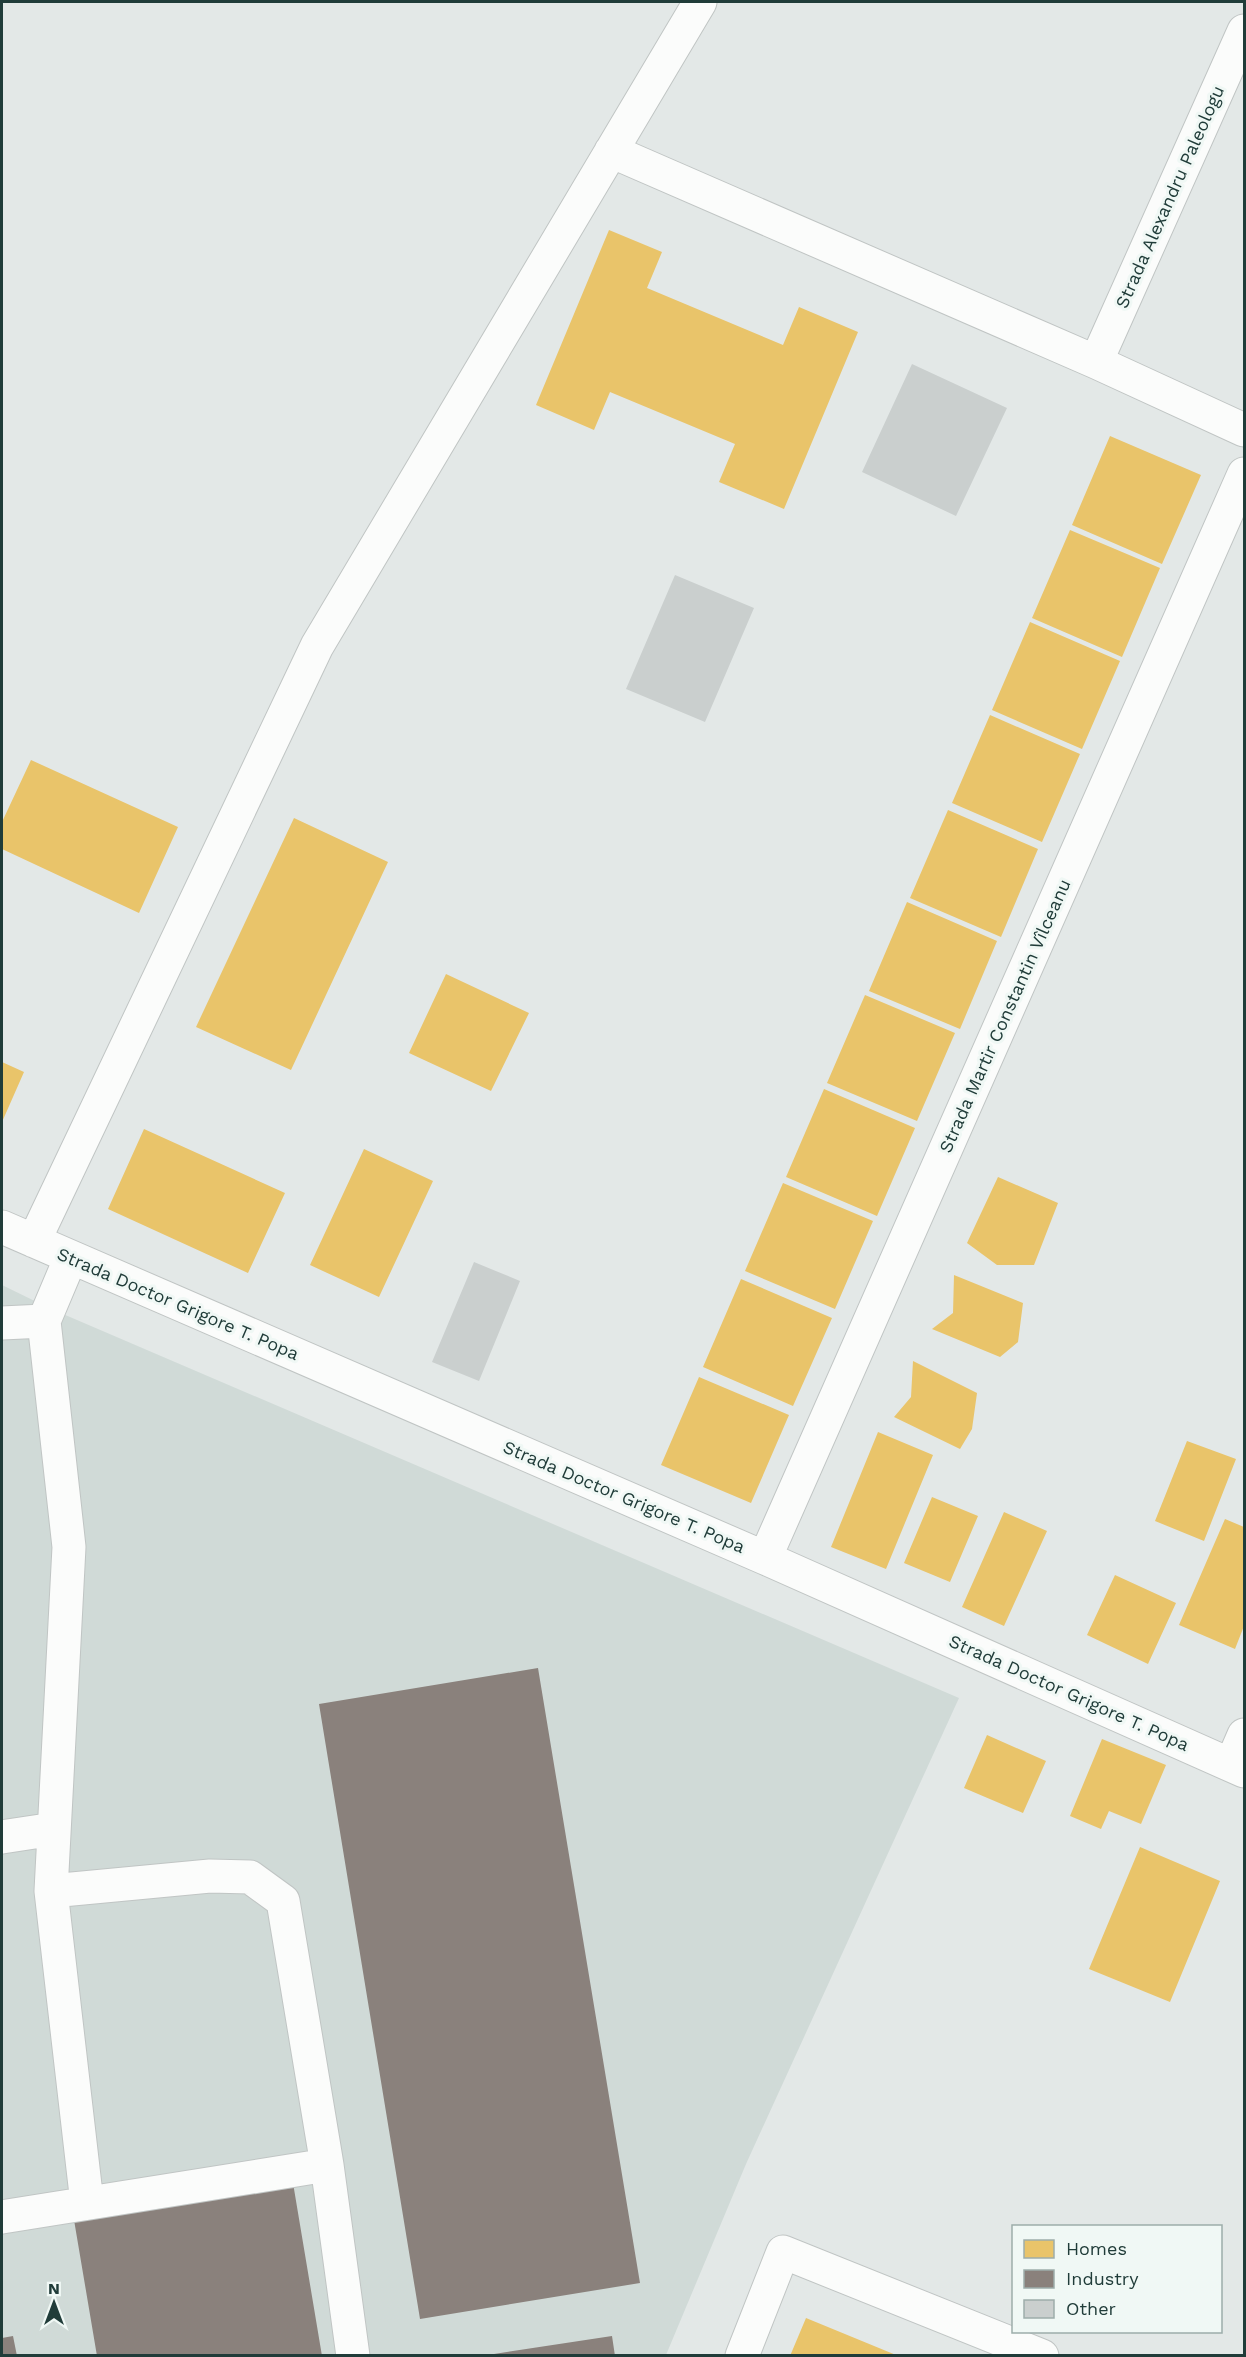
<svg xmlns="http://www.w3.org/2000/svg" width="1246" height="2357" viewBox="0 0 1246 2357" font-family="'Work Sans',sans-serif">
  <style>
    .built { fill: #d0dad7 }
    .homes { fill: #e9c46a }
    .industry { fill: #8a817c }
    .building { fill: #cacfce }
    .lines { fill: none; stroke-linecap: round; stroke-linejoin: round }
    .minor-casing { stroke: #c0c5c4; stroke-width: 35 }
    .minor { stroke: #fbfcfb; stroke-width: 33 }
    .labels { text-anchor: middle; stroke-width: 6; stroke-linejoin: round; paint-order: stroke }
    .street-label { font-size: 18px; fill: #203c39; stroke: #f0f8f5 }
  </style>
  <rect width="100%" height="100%" fill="#e3e8e7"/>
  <path class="built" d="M2,1285l47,23 910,390 -213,466 -80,191h-664z"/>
  <path class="homes" d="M609,230l53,22 -15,36 136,57 16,-38 59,25 -74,177 -65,-27 16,-38 -125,-52 -16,38 -58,-25z
    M1110,436l91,39 -39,89 -90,-39z
    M1070,530l90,38 -38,89 -90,-39z
    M1030,622l90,39 -38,88 -90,-39z
    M990,715l90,39 -38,88 -90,-39z
    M31,760l147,67 -39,86 -137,-64v-27z
    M948,810l90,39 -37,88 -91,-39z
    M294,818l94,44 -97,208 -95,-43z
    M907,902l90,39 -37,88 -91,-38z
    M446,974l83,39 -38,78 -82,-38z
    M865,995l90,38 -38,88 -90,-38z
    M2,1062l22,10 -22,50z
    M824,1089l91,39 -38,88 -91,-39z
    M144,1129l141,64 -37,80 -140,-64z
    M364,1149l69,32 -54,116 -69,-32z
    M998,1177l60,26 -24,62h-37l-30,-22z
    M783,1183l90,38 -38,88 -90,-38z
    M954,1275l69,28 -5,39 -18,15 -68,-28 21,-16z
    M741,1279l91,39 -39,88 -90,-39z
    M913,1361l64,32 -5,36 -12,20 -66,-32 17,-20z
    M699,1377l90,38 -38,88 -90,-38z
    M878,1432l55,23 -47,114 -55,-22z
    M1187,1441l49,18 -32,82 -49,-20z
    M932,1497l46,19 -28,66 -46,-19z
    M1004,1512l43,19 -43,95 -42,-19z
    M1225,1519l19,8v99l-9,23 -56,-24z
    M1115,1575l61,28 -28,61 -61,-29z
    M987,1735l59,26 -23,52 -59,-25z
    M1102,1739l64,26 -25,59 -32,-13 -8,18 -31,-13z
    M1140,1847l80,34 -50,121 -81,-33z
    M806,2318l90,37v1h-106z"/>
  <path class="industry" d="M538,1668l102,615 -220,36 -101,-615z
    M292,2177l30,179h-225l-24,-142z
    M13,2336l4,20h-15v-18z
    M612,2336l3,20h-121v-2z"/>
  <path class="building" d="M912,364l95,44 -51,108 -94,-44z
    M675,575l79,33 -49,114 -79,-33z
    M474,1262l46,19 -41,100 -47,-19z"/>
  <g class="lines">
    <g class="minor-casing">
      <path id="minor" d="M611,151l485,211 148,68
        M1096,362l148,-331
        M2,1227l763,331 479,213
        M34,1241l283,-595 383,-644
        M44,1321l27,-64
        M2,1323l42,-2 25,226 -18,344 36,312
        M765,1558l479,-1084
        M1231,1765l13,-30
        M2,1837l52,-8
        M51,1891l159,-15 40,1 33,24 44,264 26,191
        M2,2217l325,-52
        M742,2356l41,-104 259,104"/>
    </g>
    <use href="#minor" class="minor"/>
  </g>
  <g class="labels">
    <g class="street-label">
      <text transform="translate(1170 197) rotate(-66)" y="6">Strada Alexandru Paleologu</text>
      <text transform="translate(1005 1016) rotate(-66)" y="6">Strada Martir Constantin Vîlceanu</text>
      <text transform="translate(178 1304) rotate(23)" y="6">Strada Doctor Grigore T. Popa</text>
      <text transform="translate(624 1497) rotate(23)" y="6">Strada Doctor Grigore T. Popa</text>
      <text transform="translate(1069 1693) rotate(24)" y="6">Strada Doctor Grigore T. Popa</text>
    </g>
  </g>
  <rect width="1246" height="2357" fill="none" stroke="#203c39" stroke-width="6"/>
  <rect x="1012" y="2225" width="210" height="108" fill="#f0f8f5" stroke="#9dadaa" stroke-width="1.5"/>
  <rect x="1024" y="2240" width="30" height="18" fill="#e9c46a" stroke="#9dadaa" stroke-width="1.5"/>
  <text x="1066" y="2255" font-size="18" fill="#203c39">Homes</text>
  <rect x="1024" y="2270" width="30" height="18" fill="#8a817c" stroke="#9dadaa" stroke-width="1.5"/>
  <text x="1066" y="2285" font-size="18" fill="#203c39">Industry</text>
  <rect x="1024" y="2300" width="30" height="18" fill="#cacfce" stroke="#9dadaa" stroke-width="1.5"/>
  <text x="1066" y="2315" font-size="18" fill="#203c39">Other</text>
  <g transform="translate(54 2303)" stroke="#f0f8f5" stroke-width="4.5" paint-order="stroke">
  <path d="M0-4.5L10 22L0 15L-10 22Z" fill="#203c39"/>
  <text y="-9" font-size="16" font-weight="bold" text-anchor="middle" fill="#203c39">N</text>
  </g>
</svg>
